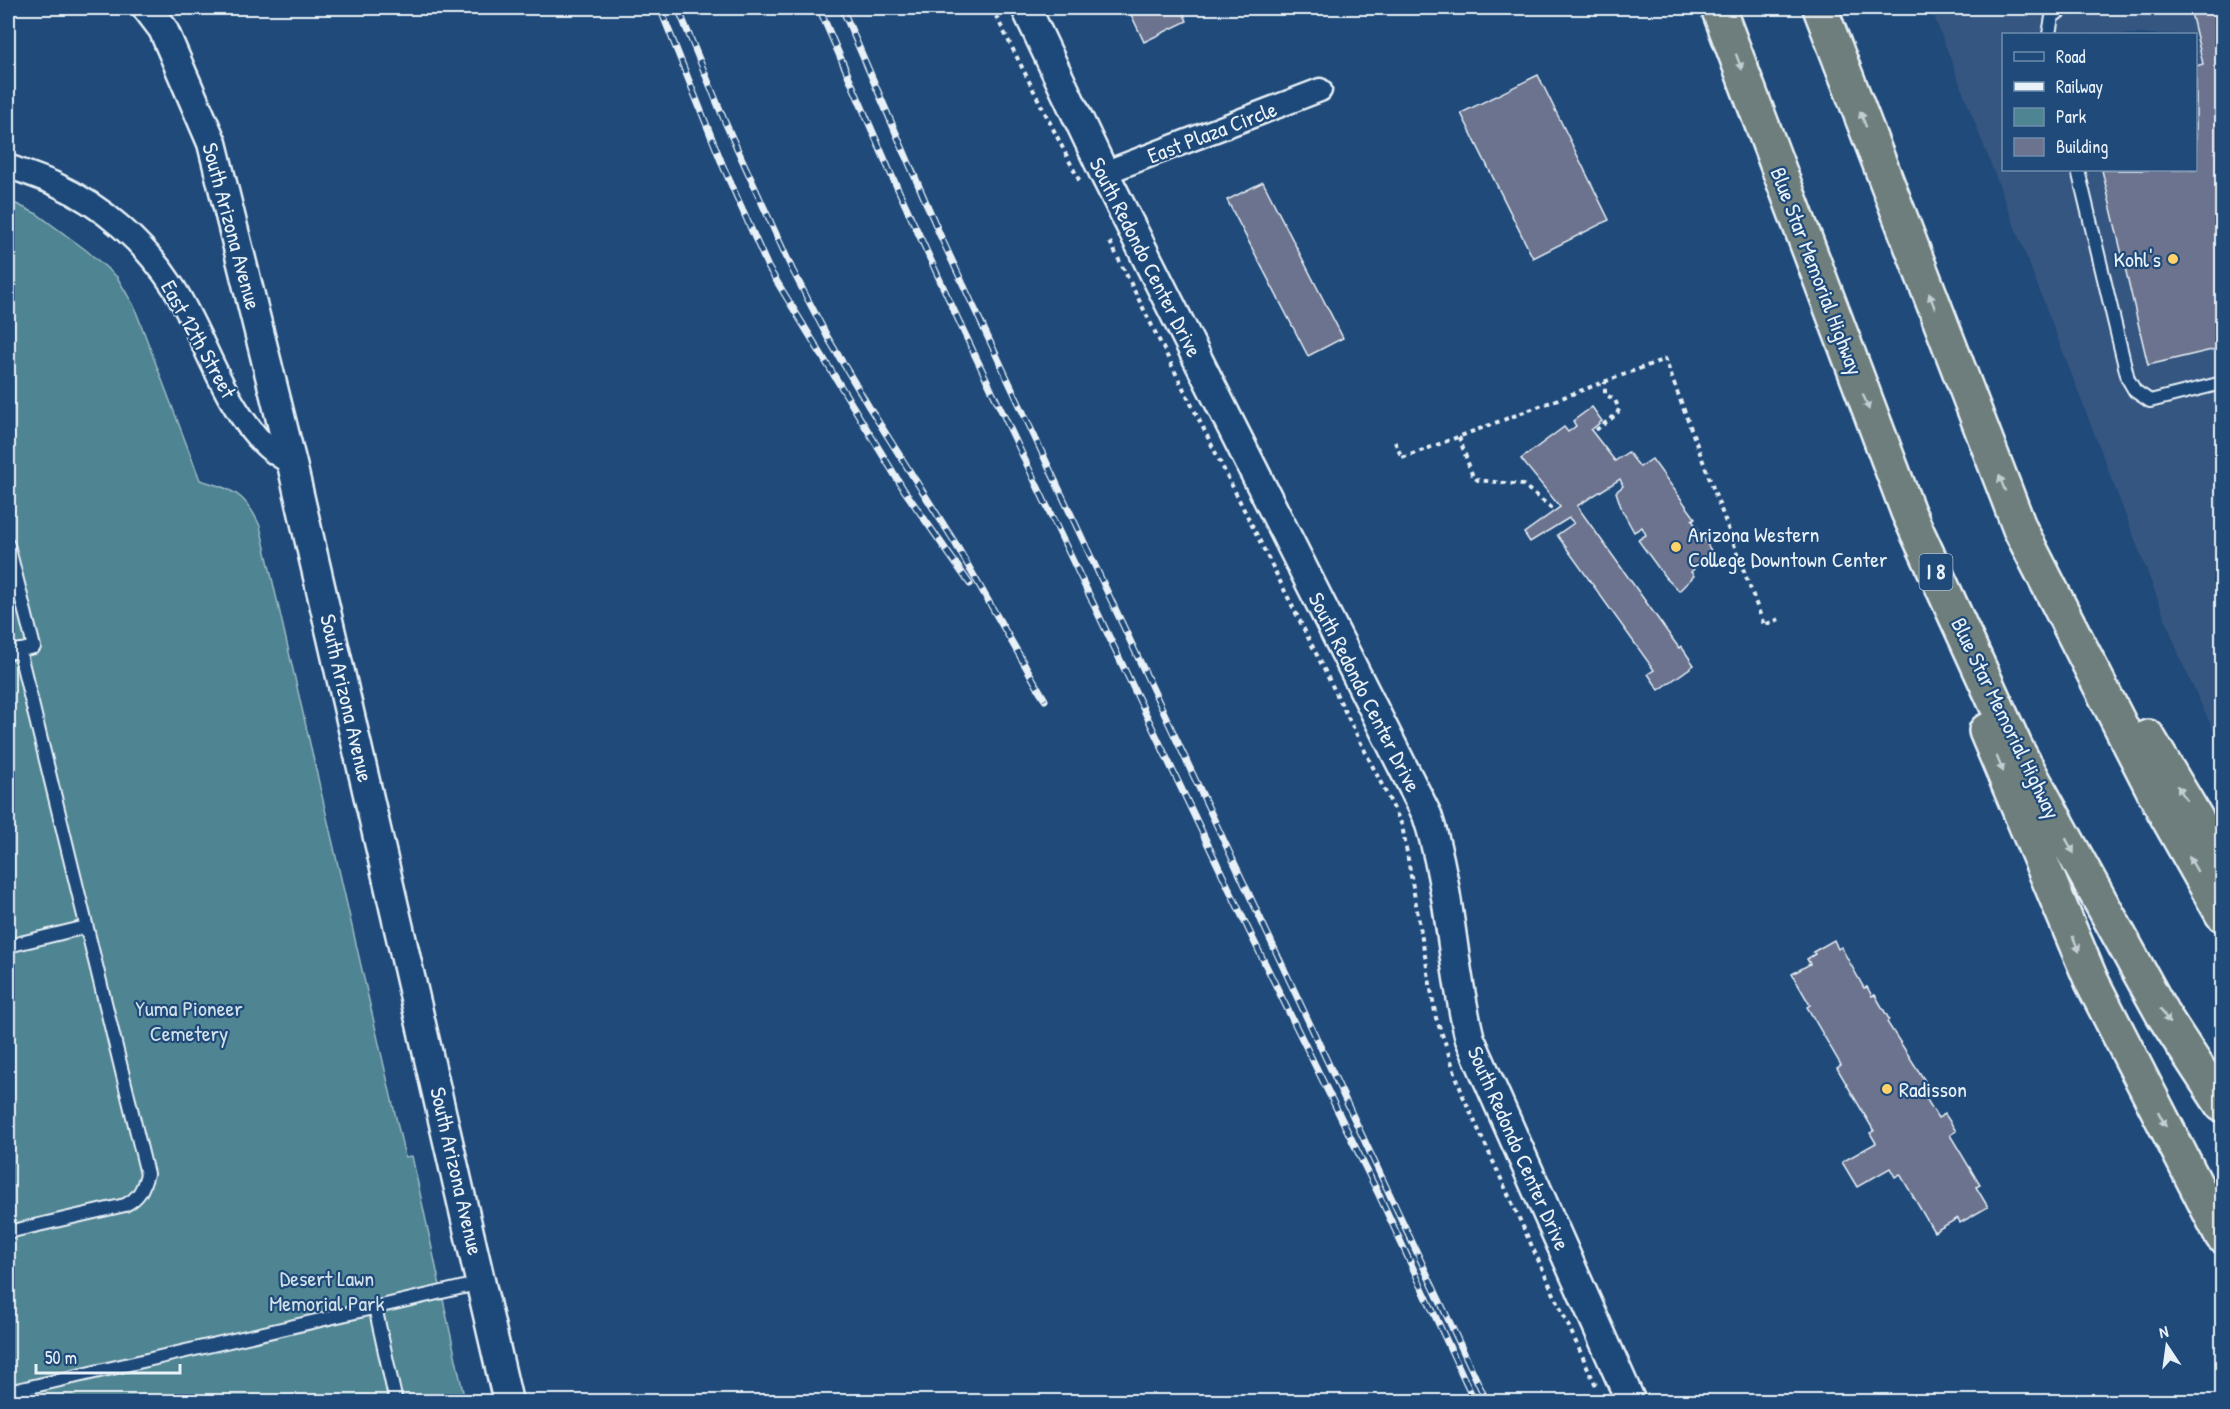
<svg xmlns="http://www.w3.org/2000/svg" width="2230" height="1409" viewBox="0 0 2230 1409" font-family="'Patrick Hand',sans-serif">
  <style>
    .built { fill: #365680; fill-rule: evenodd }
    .green { fill: #4f8492; stroke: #9cbac5; stroke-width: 1.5 }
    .building { fill: #6c738e; stroke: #e8f1f8; stroke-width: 1.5 }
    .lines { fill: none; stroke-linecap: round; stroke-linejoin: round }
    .service-casing { stroke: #e8f1f8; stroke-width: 16 }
    .minor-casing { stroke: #e8f1f8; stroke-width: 27 }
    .tertiary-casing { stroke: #e8f1f8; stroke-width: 33 }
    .motorway-casing { stroke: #e8f1f8; stroke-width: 38 }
    .path { stroke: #e8f1f8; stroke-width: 4; stroke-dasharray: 4.5 4.5; stroke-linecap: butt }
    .service { stroke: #1f4a7a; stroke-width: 12 }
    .minor { stroke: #1f4a7a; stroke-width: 22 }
    .tertiary { stroke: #1f4a7a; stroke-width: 28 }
    .motorway { stroke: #6d7e7c; stroke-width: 33 }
    .rail-casing { stroke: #e8f1f8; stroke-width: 7 }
    .rail { stroke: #1f4a7a; stroke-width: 4.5; stroke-dasharray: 14; stroke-linecap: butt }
    .oneway { fill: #c3ced3 }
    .poi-dot { fill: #ffd166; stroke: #1f4a7a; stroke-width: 2 }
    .labels { text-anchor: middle; stroke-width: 4.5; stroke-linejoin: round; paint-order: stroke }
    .shield { fill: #1f4a7a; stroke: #acbfd2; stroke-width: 1.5 }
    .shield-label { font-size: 21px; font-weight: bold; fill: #e8f1f8 }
    .street-label { font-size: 22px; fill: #e8f1f8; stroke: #1f4a7a }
    .poi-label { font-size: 22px; fill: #e8f1f8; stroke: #1f4a7a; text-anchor: start }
    .park-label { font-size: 22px; fill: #d1e1e9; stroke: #1f4a7a }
  </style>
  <rect width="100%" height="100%" fill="#1f4a7a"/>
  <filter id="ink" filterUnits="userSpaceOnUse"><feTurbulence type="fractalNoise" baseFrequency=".0167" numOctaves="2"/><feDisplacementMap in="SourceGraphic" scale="12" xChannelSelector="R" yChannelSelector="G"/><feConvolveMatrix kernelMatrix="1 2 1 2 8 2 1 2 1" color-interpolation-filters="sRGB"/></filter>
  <g filter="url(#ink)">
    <path class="built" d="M1931,8h291v741l-39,-84zM2004,34h192v136h-192z"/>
    <path class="green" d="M8,200l29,14 49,36 31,27 17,29 66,174c34,10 45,13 60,46l145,631 7,-1 53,245 -457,1z"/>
    <path class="building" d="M1128,8h53l6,13 -43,21z
      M2190,8h32v341h-6l-68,16 -46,-195h94v-104l7,-2z
      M1538,75l71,145 -76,38 -72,-145z
      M1263,182l80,156 -35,18 -81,-156z
      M1592,407l10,14 -11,9 24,31 13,-9 12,15 12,-8 43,59 -3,2 20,32 -19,14 1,3 -3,3 3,4 -15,15 -14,-14 -27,-37 8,-5 -4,-8 -8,5 -12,-22 -6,-18 7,-6 -3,-7 -43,27 102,142 2,-2 13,19 -35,25 -11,-16 6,-4 -97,-135 17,-12 -5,-5 -39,24 -6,-9 36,-26 -39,-48 43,-32 4,5 8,-6 -3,-5z
      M1834,940l4,9 3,-2 23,41 3,-1 5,9 3,-1 14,24 -2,3 38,59 -3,3 5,9 -3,2 14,23 7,-4 11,17 -6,4 30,50 -4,2 12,20 -28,16 -2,-5 -24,14 -34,-58 -5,3 -5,-9 -33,19 -15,-25 34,-19 -6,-10 4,-2 -37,-63 4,-3 -34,-58 3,-2 -18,-31 18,-10 -3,-5 8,-5 -2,-2z"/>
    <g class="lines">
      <g class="service-casing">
        <path id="service" d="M2049,34l3,-17 12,-9
          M2078,170l50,209 7,12 15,10 72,-18
          M8,545l26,102 -26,6
          M8,946l78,-19
          M8,1232l117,-27c14,-7 18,-16 22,-31l-128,-524
          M375,1307l21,95
          M8,1392l473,-109"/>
      </g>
      <g class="minor-casing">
        <path id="minor" d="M8,166c15,6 32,11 47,18 48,22 90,59 119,104 31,49 49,118 92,158 7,7 18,12 26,18
          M1104,173l216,-83"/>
      </g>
      <g class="tertiary-casing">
        <path id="tertiary" d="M147,8l16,21 49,114 80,321 216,938
          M1026,8l78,165 323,642c24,72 24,150 43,224l161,363"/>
      </g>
      <g class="motorway-casing">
        <path id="motorway" d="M1718,8l190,504 108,236 146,265 60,92
          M1820,8l200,521 145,284 57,101
          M1986,731l106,251 130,254
          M2148,737l74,125"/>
      </g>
      <path class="path" d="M992,8l89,176
        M1110,242l292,583 34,193 10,27
        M1596,430l21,-16 2,-5 -4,-9 -10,-6v-12
        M1459,437l14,40 5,3 45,5 30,24
        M1395,442l7,16 263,-99 99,266 18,-7
        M1448,1052l15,44 134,292"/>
      <use href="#service" class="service"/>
      <use href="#minor" class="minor"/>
      <use href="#tertiary" class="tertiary"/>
      <use href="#motorway" class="motorway"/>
      <g class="rail-casing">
        <path id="rail" d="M660,8l63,158 45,101 136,223 66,94
          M678,8l47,114 67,147 36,69 41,69 85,134 91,159
          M819,8l72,166 72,156 290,609 126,256 96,207
          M842,8l98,227 547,1167"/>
      </g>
      <use href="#rail" class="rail"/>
    </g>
    <defs><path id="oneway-solid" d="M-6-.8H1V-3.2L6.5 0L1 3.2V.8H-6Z" transform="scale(1.5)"/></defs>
    <g class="oneway">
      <use href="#oneway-solid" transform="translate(1739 62) rotate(69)"/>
      <use href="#oneway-solid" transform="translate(1863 119) rotate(-111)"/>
      <use href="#oneway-solid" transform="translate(1932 301) rotate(-111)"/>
      <use href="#oneway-solid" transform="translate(1866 402) rotate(69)"/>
      <use href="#oneway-solid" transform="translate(2002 483) rotate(-111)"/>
      <use href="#oneway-solid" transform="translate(2000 764) rotate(67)"/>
      <use href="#oneway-solid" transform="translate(2182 793) rotate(-122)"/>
      <use href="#oneway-solid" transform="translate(2070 846) rotate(61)"/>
      <use href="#oneway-solid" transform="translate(2193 864) rotate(-120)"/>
      <use href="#oneway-solid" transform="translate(2076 944) rotate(67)"/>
      <use href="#oneway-solid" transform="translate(2165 1016) rotate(58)"/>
      <use href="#oneway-solid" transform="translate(2162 1119) rotate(63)"/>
    </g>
  </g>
  <g class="poi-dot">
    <circle cx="2173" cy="259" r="6"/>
    <circle cx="1676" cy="547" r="6"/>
    <circle cx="1887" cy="1089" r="6"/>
  </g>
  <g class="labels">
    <rect class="shield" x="1919.5" y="554" width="33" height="36" rx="4.5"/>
    <g class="shield-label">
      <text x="1936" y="579">I 8</text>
    </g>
    <g class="street-label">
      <text transform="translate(1212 132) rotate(-21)" y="8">East Plaza Circle</text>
      <text transform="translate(232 226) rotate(75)" y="8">South Arizona Avenue</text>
      <text transform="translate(1146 257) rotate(63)" y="8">South Redondo Center Drive</text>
      <text transform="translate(1817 271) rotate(69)" y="8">Blue Star Memorial Highway</text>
      <text transform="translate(199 339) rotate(61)" y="8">East 12th Street</text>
      <text transform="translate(1365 692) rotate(63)" y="8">South Redondo Center Drive</text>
      <text transform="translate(347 698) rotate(77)" y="8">South Arizona Avenue</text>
      <text transform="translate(2006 718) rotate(64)" y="8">Blue Star Memorial Highway</text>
      <text transform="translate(1519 1148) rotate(66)" y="8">South Redondo Center Drive</text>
      <text transform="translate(457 1171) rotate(77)" y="8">South Arizona Avenue</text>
    </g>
    <g class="poi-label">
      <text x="2161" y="267" text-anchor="end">Kohl's</text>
      <text x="1688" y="542">Arizona Western<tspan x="1688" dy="25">College Downtown Center</tspan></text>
      <text x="1899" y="1097">Radisson</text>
    </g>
    <g class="park-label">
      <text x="189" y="1016">Yuma Pioneer<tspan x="189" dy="25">Cemetery</tspan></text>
      <text x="327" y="1286">Desert Lawn<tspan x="327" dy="25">Memorial Park</tspan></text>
    </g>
  </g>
  <rect width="2230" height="1409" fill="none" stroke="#1f4a7a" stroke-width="30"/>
  <rect x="15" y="15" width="2200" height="1379" fill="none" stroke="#e8f1f8" stroke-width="2" filter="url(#ink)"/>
  <rect x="2002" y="33" width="195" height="138" fill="#1f4a7a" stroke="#6f8dac" stroke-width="1.5"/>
  <rect x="2014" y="52" width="30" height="9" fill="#1f4a7a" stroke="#6f8dac" stroke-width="1.5"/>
  <text x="2056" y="63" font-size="18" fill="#e8f1f8">Road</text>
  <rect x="2014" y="82" width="30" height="9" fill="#e8f1f8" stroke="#6f8dac" stroke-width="1.5"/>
  <text x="2056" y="93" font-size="18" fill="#e8f1f8">Railway</text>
  <rect x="2014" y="108" width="30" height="18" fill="#4f8492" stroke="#6f8dac" stroke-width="1.5"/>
  <text x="2056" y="123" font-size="18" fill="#e8f1f8">Park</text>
  <rect x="2014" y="138" width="30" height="18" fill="#6c738e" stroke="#6f8dac" stroke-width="1.5"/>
  <text x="2056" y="153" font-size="18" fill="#e8f1f8">Building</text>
  <g transform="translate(2167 1346) rotate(347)" stroke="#1f4a7a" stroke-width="4.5" paint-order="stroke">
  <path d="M0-4.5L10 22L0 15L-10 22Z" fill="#e8f1f8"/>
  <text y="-9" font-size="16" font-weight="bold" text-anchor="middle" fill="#e8f1f8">N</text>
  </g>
  <path d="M36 1364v9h144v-9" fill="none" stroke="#e8f1f8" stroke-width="3"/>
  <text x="45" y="1364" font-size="18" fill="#e8f1f8" stroke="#1f4a7a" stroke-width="4.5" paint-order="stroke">50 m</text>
</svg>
